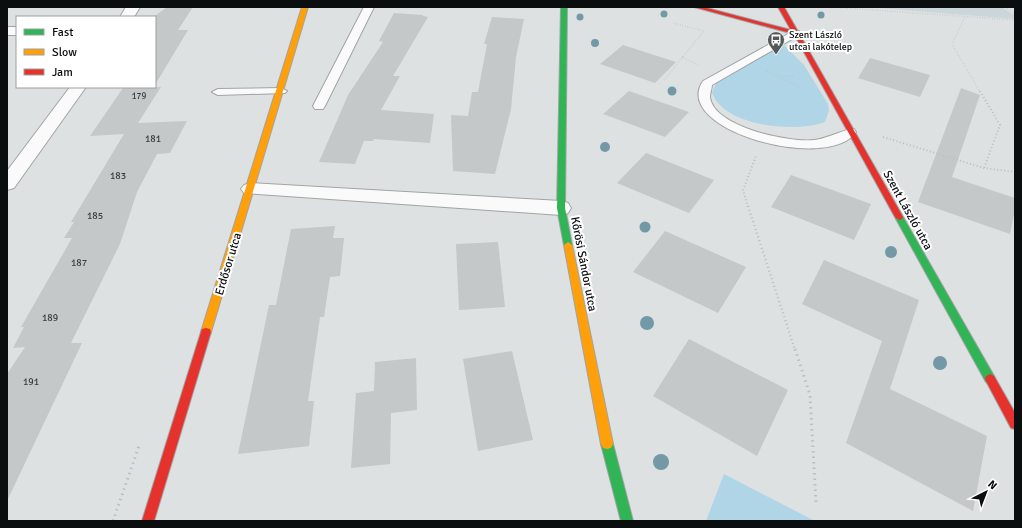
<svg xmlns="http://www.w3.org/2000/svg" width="1022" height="528" viewBox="0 0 1022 528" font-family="Signika,sans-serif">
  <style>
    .built { fill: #cbd6da }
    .green { fill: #b0d5e6 }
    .building { fill: #c4c8c9 }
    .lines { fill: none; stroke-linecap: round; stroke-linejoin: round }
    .lane-casing { stroke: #a0a4a5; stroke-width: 2 }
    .street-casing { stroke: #a0a4a5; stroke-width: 2 }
    .fast-casing { stroke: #a0a4a5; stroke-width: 2 }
    .slow-casing { stroke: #a0a4a5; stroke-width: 2 }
    .jam-casing { stroke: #a0a4a5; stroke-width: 2 }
    .path-far3 { stroke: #bdbfbf; stroke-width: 1.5; stroke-dasharray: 0.5 2; stroke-linecap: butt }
    .path-far2 { stroke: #bdbfbf; stroke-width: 2; stroke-dasharray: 1 2.5; stroke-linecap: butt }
    .path-far1 { stroke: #bdbfbf; stroke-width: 2.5; stroke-dasharray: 1 3; stroke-linecap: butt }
    .path { stroke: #bdbfbf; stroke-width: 3; stroke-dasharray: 1.5 4; stroke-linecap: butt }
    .lane { fill: #fafafb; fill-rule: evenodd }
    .street { fill: #fafafb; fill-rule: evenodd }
    .fast { fill: #30b455; fill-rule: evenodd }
    .slow { fill: #ff9f0a; fill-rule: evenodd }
    .jam { fill: #e5322d; fill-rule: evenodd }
    .tree { fill: #7399a7 }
    .labels { text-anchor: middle; stroke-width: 4; stroke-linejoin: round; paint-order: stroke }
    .far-number-label { font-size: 9px; fill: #3a3e3e }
    .far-poi-label { font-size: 10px; fill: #0b0e0f; stroke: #fff; text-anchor: start }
    .number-label { font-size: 10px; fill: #3a3e3e }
    .street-label { font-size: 12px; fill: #0b0e0f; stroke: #fff }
  </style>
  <rect width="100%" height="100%" fill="#dde1e2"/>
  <path class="built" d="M866,7h136l13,9v3z"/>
  <path class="green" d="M784,45l20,20 24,39 1,7 -4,11c-29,11 -100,5 -113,-29l6,-15z
    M724,474l91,47h-109z"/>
  <path class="building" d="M167,7h26l-15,23h10l-33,55v-69z
    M394,13l29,2v1l5,1 -35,59h7l-19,34 53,4 -4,29 -56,-4 -1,2h-9l-9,23 -36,-2 29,-67 35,-53 -4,-1z
    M492,17l32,2 -8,38 -5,52 -16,65 -42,-3 -2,-56 17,1 4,-24h6l9,-48h-3z
    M623,45l53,17 -21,21 -55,-19z
    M870,58l60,17 -10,22 -62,-19z
    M161,87l-23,36 49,-2 -17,32 -13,1 -20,38 -17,52 -49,99h11l-75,158v-127l18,-27 -12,1 11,-21h-3l51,-89h-8l10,-16h-3l53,-88 -34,2 33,-48z
    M961,88l19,7 -28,82 63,21v11l-5,25 -92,-32z
    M629,91l60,21 -24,25 -62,-23z
    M646,153l68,27 -25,33 -72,-30z
    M791,175l80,29 -17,36 -83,-33z
    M335,226l-2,12h11l-4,38 -10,1 -6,40h-4l-12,84h6l-5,45 -71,8 31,-149h7l15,-76z
    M665,231l81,36 -28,46 -85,-41z
    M498,242l7,65 -46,3 -3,-66z
    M824,260l95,40 -29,89 97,47 -14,75 -127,-68 36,-102 -80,-37z
    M689,339l99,51 -31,66 -104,-60z
    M512,351l21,89 -55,11 -15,-92z
    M416,358l1,52 -26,3 -1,51 -39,4 5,-75 18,-2 1,-29z"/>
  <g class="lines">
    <g class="lane-casing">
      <path id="lane" d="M364,7h10l-49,99 -2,3h-8l-2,-3z
        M795,30l4,1 1,2 -1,2 -87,50c0,3 -2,8 -2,12 3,30 80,46 104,43 12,-1 33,-12 40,-11l2,3c-28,41 -186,-2 -153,-51z
        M281,88l6,3 -2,2 -67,2 -6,-3 6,-3z"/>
    </g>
    <g class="street-casing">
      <path id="street" d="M126,7h14l-6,10h-14z
        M7,27h10v8h-10z
        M70,87h16l-72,101 -7,2v-19z
        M251,183l310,18 7,2 3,5 -3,5 -7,2 -317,-22 -3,-4 3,-4z"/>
    </g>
    <g class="fast-casing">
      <path id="fast" d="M561,7h6l-2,201 7,37 -4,3 -4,-3 -7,-37z
        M899,214l4,3 91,159 1,3 -1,3 -4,2 -4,-2 -91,-165z
        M607,439l4,1 2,4 20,77h-12l-20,-77 2,-4z"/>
    </g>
    <g class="slow-casing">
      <path id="slow" d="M302,7h6l-97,325 -1,3 -4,1 -4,-1 -1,-3z
        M568,242l4,3 41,199 -2,4 -4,1 -4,-1 -2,-4 -37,-199z"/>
    </g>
    <g class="jam-casing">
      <path id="jam" d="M694,7h9l88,23 -13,-23h6l119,210 -1,2 -3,1 -4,-3 -101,-183z
        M206,328l4,1 1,3 -57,189h-12l59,-189 1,-3z
        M990,374l4,2 21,37v16l-4,-1 -26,-49 1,-3z"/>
    </g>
    <path class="path-far3" d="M830,7l185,13
      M1005,7l10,7
      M965,17l-13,27 28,48
      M682,57l18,9
      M767,71l33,16
      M780,76l15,1
      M664,80l40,-49 -31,-8"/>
    <path class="path-far2" d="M980,91l20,34 -16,43
      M883,137l101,31 31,4
      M748,207l-5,-17 13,-34"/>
    <path class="path-far1" d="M748,206l47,144"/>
    <path class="path" d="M795,349l15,46 6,108
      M113,521l26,-75"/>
    <use href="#lane" class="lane"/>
    <use href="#street" class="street"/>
    <use href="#fast" class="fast"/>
    <use href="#slow" class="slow"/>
    <use href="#jam" class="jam"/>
  </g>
  <g class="tree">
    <circle cx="664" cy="14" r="3.5"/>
    <circle cx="821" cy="15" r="3.5"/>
    <circle cx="580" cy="17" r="3.5"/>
    <circle cx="595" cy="43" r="4"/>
    <circle cx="672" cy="91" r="4.5"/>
    <circle cx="605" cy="147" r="5"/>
    <circle cx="645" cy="227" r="5.5"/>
    <circle cx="891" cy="252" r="6"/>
    <circle cx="647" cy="323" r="7"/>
    <circle cx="940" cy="363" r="7"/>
    <circle cx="661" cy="462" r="8"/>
  </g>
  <defs>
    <g id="bus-pin" transform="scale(0.9)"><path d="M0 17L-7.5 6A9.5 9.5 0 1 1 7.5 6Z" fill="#545859" stroke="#fff"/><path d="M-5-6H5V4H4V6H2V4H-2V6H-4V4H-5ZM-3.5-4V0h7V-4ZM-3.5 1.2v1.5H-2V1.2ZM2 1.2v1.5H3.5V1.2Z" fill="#fff"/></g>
  </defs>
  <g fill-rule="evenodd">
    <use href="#bus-pin" x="776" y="40"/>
  </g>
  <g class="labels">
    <g class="far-number-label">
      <text x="139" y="99">179</text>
    </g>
    <g class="far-poi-label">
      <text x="789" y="38">Szent László<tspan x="789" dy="12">utcai lakótelep</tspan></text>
    </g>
    <g class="number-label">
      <text x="153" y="142">181</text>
      <text x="118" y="179">183</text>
      <text x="95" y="219">185</text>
      <text x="79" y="266">187</text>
      <text x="50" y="321">189</text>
      <text x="31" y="385">191</text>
    </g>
    <g class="street-label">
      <text transform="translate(908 210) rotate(61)" y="4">Szent László utca</text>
      <text transform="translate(228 264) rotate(-73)" y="4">Erdősor utca</text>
      <text transform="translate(584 264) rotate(79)" y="4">Kőrösi Sándor utca</text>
    </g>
  </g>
  <rect width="1022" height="528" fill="none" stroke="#0b0e0f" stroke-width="16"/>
  <rect x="16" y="16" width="140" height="72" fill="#ffffff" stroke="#9d9f9f"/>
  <rect x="24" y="29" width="20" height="6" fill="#30b455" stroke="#9d9f9f"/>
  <text x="52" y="36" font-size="12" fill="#0b0e0f">Fast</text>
  <rect x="24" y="49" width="20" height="6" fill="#ff9f0a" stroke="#9d9f9f"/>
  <text x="52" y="56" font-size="12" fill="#0b0e0f">Slow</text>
  <rect x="24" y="69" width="20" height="6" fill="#e5322d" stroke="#9d9f9f"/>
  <text x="52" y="76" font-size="12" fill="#0b0e0f">Jam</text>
  <g transform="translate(986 492) rotate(42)" stroke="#ffffff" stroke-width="3" paint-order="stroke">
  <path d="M0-3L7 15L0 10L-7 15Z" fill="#0b0e0f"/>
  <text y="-6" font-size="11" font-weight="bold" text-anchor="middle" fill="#0b0e0f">N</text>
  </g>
</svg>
